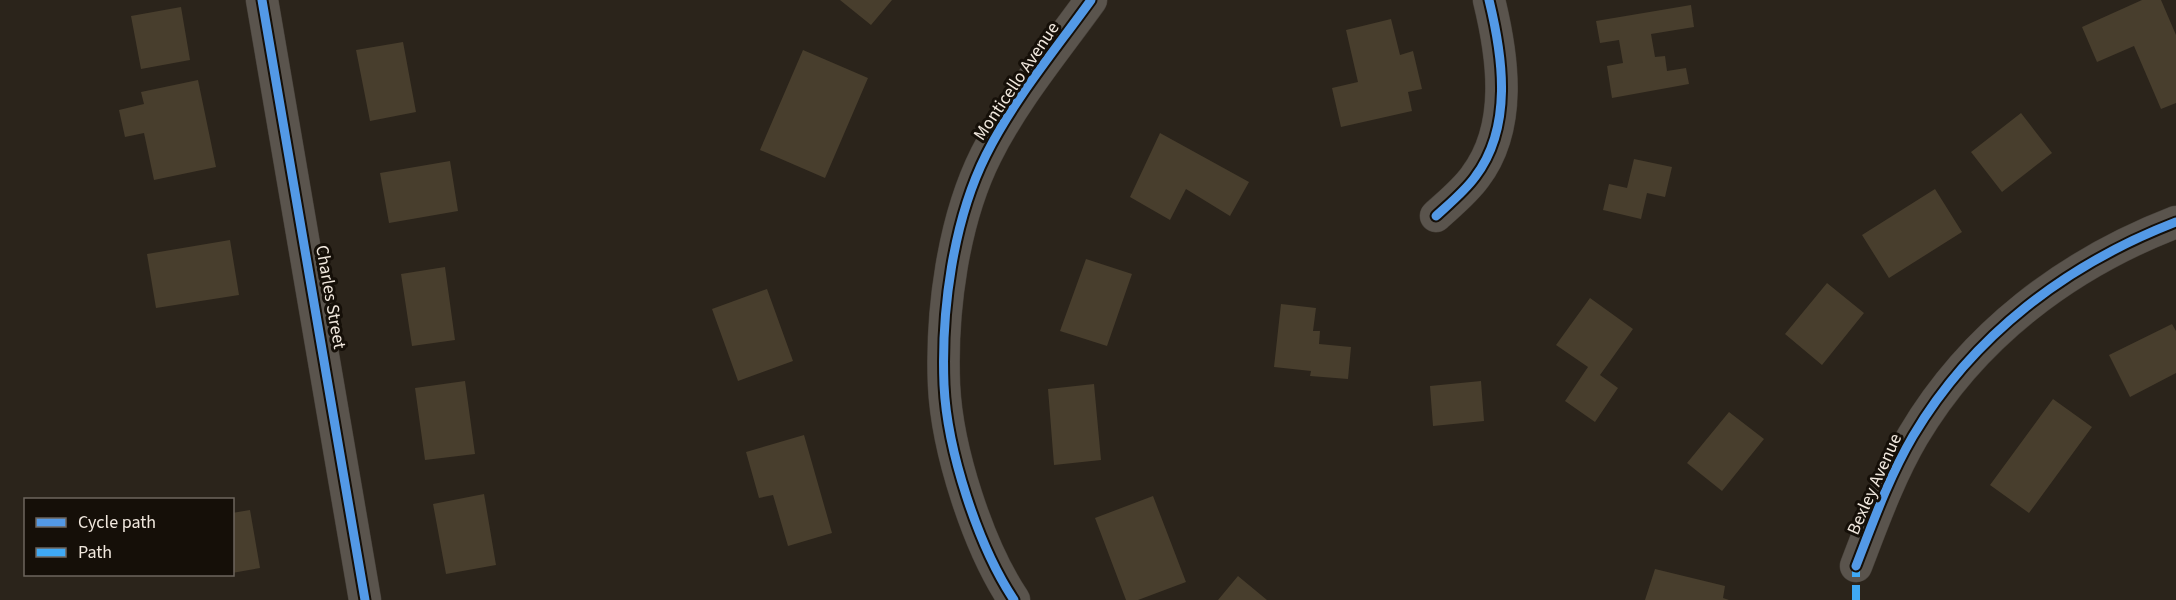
<svg xmlns="http://www.w3.org/2000/svg" width="2176" height="600" viewBox="0 0 2176 600" font-family="'Source Sans 3',sans-serif">
  <style>
    .building { fill: #483e2d }
    .lines { fill: none; stroke-linecap: round; stroke-linejoin: round }
    .minor-casing { stroke: #47413a; stroke-width: 33 }
    .minor { stroke: #5a544d; stroke-width: 32 }
    .quiet { stroke: #3fa9f5; stroke-width: 8; stroke-dasharray: 15 8; stroke-linecap: butt }
    .cycleway-casing { stroke: #150f08; stroke-width: 13 }
    .cycleway { stroke: #5399e6; stroke-width: 9 }
    .labels { text-anchor: middle; stroke-width: 6; stroke-linejoin: round; paint-order: stroke }
    .street-label { font-size: 18px; fill: #f1e8de; stroke: #150f08 }
  </style>
  <rect width="100%" height="100%" fill="#2b241b"/>
  <path class="building" d="M840,0h52l-21,25z
    M2142,0h19l15,35v68l-15,6 -27,-63 -37,16 -15,-35z
    M1691,5l3,22 -43,7 4,23 10,-1 2,15 19,-3 3,16 -77,14 -5,-32 16,-3 -4,-23 -19,3 -4,-22z
    M181,7l9,53 -49,9 -10,-53z
    M1391,19l9,36 13,-4 9,38 -14,3 4,19 -71,16 -9,-39 26,-6 -12,-52z
    M403,42l13,70 -46,9 -14,-71z
    M803,50l65,28 -43,100 -65,-28z
    M198,80l18,87 -62,13 -10,-47 -19,4 -6,-27 25,-6 -3,-12z
    M2021,113l31,40 -50,39 -31,-40z
    M1160,133l89,49 -19,34 -44,-27 -16,31 -40,-23z
    M1634,159l38,8 -7,30 -18,-4 -6,26 -38,-9 6,-26 18,4z
    M450,161l8,50 -69,12 -9,-50z
    M1935,189l27,43 -73,46 -27,-43z
    M230,240l9,55 -83,13 -9,-54z
    M1086,259l46,15 -25,72 -47,-15z
    M445,267l10,73 -43,6 -11,-72z
    M1827,283l37,30 -42,52 -37,-31z
    M767,289l26,72 -55,20 -26,-72z
    M1590,298l43,31 -33,46 18,13 -23,34 -30,-21 23,-34 -32,-22z
    M1281,304l35,4 -3,23h7l-1,13 32,3 -3,32 -38,-3 1,-5 -37,-4z
    M2172,324l4,7v42l-46,24 -21,-42z
    M465,381l10,73 -50,6 -10,-72z
    M1481,381l3,40 -51,5 -3,-40z
    M1094,384l7,76 -47,5 -6,-76z
    M2053,399l39,28 -63,86 -39,-28z
    M1729,412l35,27 -42,52 -35,-28z
    M804,435l28,98 -44,13 -15,-51 -14,3 -13,-46z
    M484,494l12,71 -50,9 -13,-70z
    M1153,496l33,86 -48,18h-12l-31,-82z
    M250,510l10,58 -28,5v-60z
    M1655,569l70,17 -2,12 6,2h-84z
    M1238,576l29,24h-49z"/>
  <g class="lines">
    <g class="minor-casing">
      <path id="minor" d="M262,0l103,600
        M1436,216c13,-12 29,-25 39,-39 38,-50 28,-120 14,-177
        M1856,566c17,-44 33,-89 57,-130 60,-101 154,-172 263,-214
        M1014,600c-36,-54 -67,-150 -70,-215 -3,-74 9,-164 42,-230 28,-56 69,-105 105,-155"/>
    </g>
    <use href="#minor" class="minor"/>
    <path class="quiet" d="M1856,600v-34"/>
    <g class="cycleway-casing">
      <path id="cycleway" d="M262,0l103,600
        M1436,216c13,-12 29,-25 39,-39 38,-50 28,-120 14,-177
        M1856,566c17,-44 33,-89 57,-130 60,-101 154,-172 263,-214
        M1014,600c-36,-54 -67,-150 -70,-215 -3,-74 9,-164 42,-230 28,-56 69,-105 105,-155"/>
    </g>
    <use href="#cycleway" class="cycleway"/>
  </g>
  <g class="labels">
    <g class="street-label">
      <text transform="translate(1016 81) rotate(-56)" y="6">Monticello Avenue</text>
      <text transform="translate(331 297) rotate(80)" y="6">Charles Street</text>
      <text transform="translate(1874 484) rotate(-66)" y="6">Bexley Avenue</text>
    </g>
  </g>
  <rect x="24" y="498" width="210" height="78" fill="#150f08" stroke="#6d665e" stroke-width="1.5"/>
  <rect x="36" y="518" width="30" height="9" fill="#5399e6" stroke="#6d665e" stroke-width="1.5"/>
  <text x="78" y="528" font-size="18" fill="#f1e8de">Cycle path</text>
  <rect x="36" y="548" width="30" height="9" fill="#3fa9f5" stroke="#6d665e" stroke-width="1.5"/>
  <text x="78" y="558" font-size="18" fill="#f1e8de">Path</text>
</svg>
